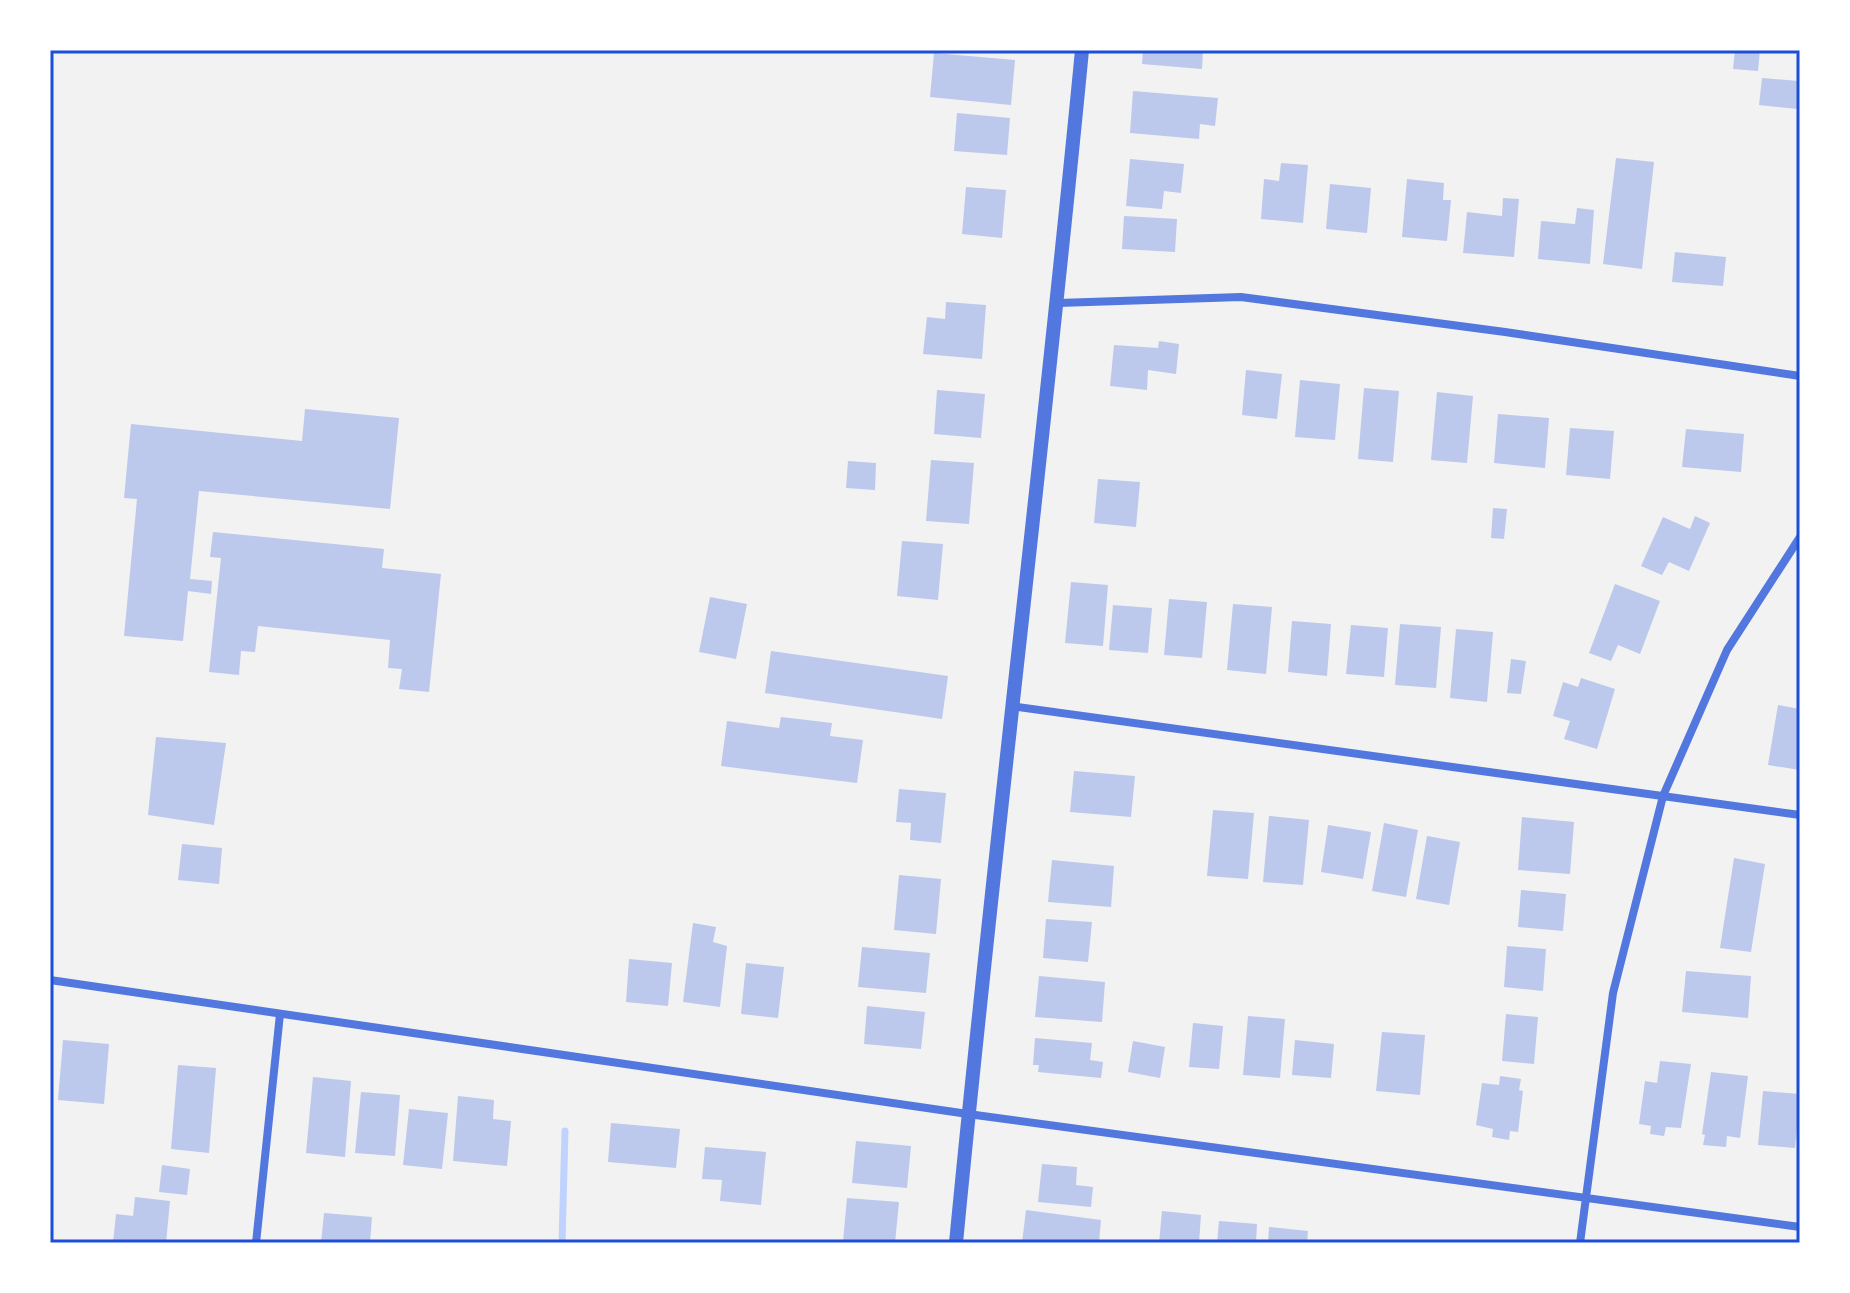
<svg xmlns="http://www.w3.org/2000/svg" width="1850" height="1293" viewBox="0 0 1850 1293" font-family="'Open Sans',sans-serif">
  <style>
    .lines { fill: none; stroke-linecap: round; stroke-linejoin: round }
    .stream { stroke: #bfd3fe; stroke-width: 7 }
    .building { fill: #bdc9ec }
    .minor { stroke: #5277de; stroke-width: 8 }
    .tertiary { stroke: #5277de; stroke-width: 14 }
    .neatline { fill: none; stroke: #1d4ed8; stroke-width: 3 }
  </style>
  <rect width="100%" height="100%" fill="#f2f2f2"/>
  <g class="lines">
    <path class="stream" d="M562,1243l3,-112"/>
  </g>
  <path class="building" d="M1143,50h60l-1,19 -60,-5z
    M1735,50h25l-2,21 -25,-2z
    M934,53l81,7 -4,45 -81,-8z
    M1762,78l37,3 -2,28 -38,-4z
    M1133,91l85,7 -3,28 -15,-2 -1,15 -69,-6z
    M957,113l53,5 -3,37 -53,-4z
    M1616,158l38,4 -12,107 -39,-5z
    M1130,159l54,5 -3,29 -17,-2 -2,18 -36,-3z
    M1281,163l27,2 -5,58 -42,-4 3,-40 15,2z
    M1407,179l37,4 -1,17h8l-4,41 -45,-4z
    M1330,184l41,4 -4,45 -41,-4z
    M966,187l40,3 -4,48 -40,-4z
    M1503,198l16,1 -5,58 -51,-4 4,-41 35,4z
    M1577,208l17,2 -4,54 -52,-5 3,-38 34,3z
    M1124,216l53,3 -2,33 -53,-3z
    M1675,252l51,5 -3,29 -51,-4z
    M946,302l40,3 -4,54 -59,-5 4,-37 18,2z
    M1159,341l20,3 -3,30 -28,-4 -1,20 -37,-4 4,-41 44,3z
    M1246,370l36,4 -5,45 -35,-4z
    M1300,380l40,4 -5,56 -40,-3z
    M1364,388l35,3 -6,71 -35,-3z
    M937,390l48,4 -4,44 -47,-4z
    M1437,392l36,4 -6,67 -36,-3z
    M305,409l94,9 -9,91 -191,-18 -9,88 22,2 -1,13 -23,-3 -5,50 -59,-5 13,-137 -13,-1 7,-74 171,17z
    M1498,414l51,4 -4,50 -51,-5z
    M1570,428l44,3 -4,48 -44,-4z
    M1686,429l58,5 -3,38 -59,-5z
    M931,460l43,3 -5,61 -43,-3z
    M848,461l28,2 -1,27 -29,-2z
    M1098,479l42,3 -4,45 -42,-4z
    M1493,508l14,1 -3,30 -13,-1z
    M1695,516l15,7 -21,48 -20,-9 -7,13 -21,-9 22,-49 27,12z
    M213,532l171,17 -2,19 59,6 -12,118 -30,-3 3,-20 -14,-1 2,-28 -132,-14 -3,26 -14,-1 -2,24 -30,-3 12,-114 -11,-1z
    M902,541l41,3 -5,56 -41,-4z
    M1071,582l37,3 -5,61 -38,-3z
    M1615,584l45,17 -20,53 -22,-9 -7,16 -22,-8z
    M710,597l37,7 -11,55 -37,-7z
    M1169,599l38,3 -5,56 -38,-3z
    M1233,604l39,3 -6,67 -39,-4z
    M1113,605l39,3 -4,45 -39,-3z
    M1292,621l39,3 -4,52 -39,-4z
    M1400,624l41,3 -5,61 -41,-3z
    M1351,625l37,3 -4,49 -38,-3z
    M1456,629l37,3 -6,70 -37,-4z
    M771,651l177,25 -6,43 -177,-26z
    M1511,659l15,2 -5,33 -14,-1z
    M1581,678l34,11 -18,60 -33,-10 6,-18 -17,-5 10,-34 15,5z
    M1778,705l22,4v61l-32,-5z
    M781,717l51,6 -2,13 33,4 -6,43 -136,-17 6,-45 52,7z
    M156,737l70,6 -12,82 -66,-10z
    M1074,771l61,5 -4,41 -61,-5z
    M899,789l47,4 -5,50 -31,-3 1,-17 -15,-1z
    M1213,810l41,3 -6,66 -41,-3z
    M1269,816l40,4 -6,65 -40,-3z
    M1522,817l52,5 -4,52 -52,-4z
    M1384,823l34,7 -12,67 -34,-6z
    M1328,825l43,7 -8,47 -42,-7z
    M1427,836l33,6 -11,63 -33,-6z
    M182,844l40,4 -3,36 -41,-4z
    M1734,858l31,6 -14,88 -31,-4z
    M1052,860l62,6 -3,41 -63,-5z
    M899,875l42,4 -5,55 -42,-4z
    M1521,890l45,4 -3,37 -45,-4z
    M1046,919l46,3 -4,40 -45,-4z
    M693,923l23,4 -3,15 14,4 -7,61 -37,-5z
    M1507,946l39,3 -3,42 -39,-4z
    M862,947l68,6 -4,40 -68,-6z
    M629,959l43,4 -4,43 -42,-4z
    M746,963l38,4 -6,51 -37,-4z
    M1686,971l65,5 -3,42 -66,-6z
    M1039,976l66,6 -3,40 -67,-5z
    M867,1006l58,6 -4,37 -57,-5z
    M1506,1014l32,3 -4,47 -32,-3z
    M1248,1016l37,3 -5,59 -37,-3z
    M1193,1023l30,3 -4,43 -30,-2z
    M1382,1032l43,3 -5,60 -44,-4z
    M1035,1038l57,5 -2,17 13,2 -2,16 -63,-6 1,-7h-6z
    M63,1040l46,4 -5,60 -46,-4z
    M1295,1040l39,4 -3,34 -39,-3z
    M1133,1041l32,6 -5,31 -32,-6z
    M1660,1061l31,3 -10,64 -15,-1 -2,9 -14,-2 1,-8 -12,-2 6,-43 12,2z
    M178,1065l38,3 -7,85 -38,-4z
    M1711,1072l37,4 -8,62 -13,-2 -1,11 -23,-2 2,-10 -3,-1z
    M1500,1076l21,3 -2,11 4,1 -5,41 -8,-1 -1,9 -17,-3 1,-8 -17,-4 6,-42 17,2z
    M313,1077l38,4 -6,76 -39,-4z
    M1763,1091l37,3 -5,54 -37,-3z
    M361,1092l39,3 -5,61 -40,-3z
    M458,1096l36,4 -1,19 18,2 -4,45 -54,-5z
    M409,1109l39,4 -6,56 -39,-4z
    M611,1123l69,6 -4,39 -68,-6z
    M856,1141l55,5 -4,42 -55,-5z
    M705,1147l61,5 -5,53 -41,-4 2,-21 -20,-1z
    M1042,1164l35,3 -1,18 17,2 -2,20 -53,-5z
    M162,1165l28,4 -3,26 -28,-3z
    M135,1197l35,4 -4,42h-53l3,-29 17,2z
    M847,1198l52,4 -4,41 -52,-2z
    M1026,1210l75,10 -2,23h-77z
    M1162,1211l39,4 -2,28h-40z
    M324,1213l48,4 -2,26h-49z
    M1219,1221l38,3 -1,19h-39z
    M1269,1227l39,4 -1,12h-39z"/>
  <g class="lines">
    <path class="minor" d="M1058,303l183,-6 264,35 295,44
      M1011,706l789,109
      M50,980l918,134 832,113
      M256,1243l24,-229
      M1580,1243l33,-250 50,-197 64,-146 73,-113"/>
    <path class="tertiary" d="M956,1243c38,-398 88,-795 126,-1193"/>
  </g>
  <rect width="1850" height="1293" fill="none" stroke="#ffffff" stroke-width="104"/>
  <rect x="52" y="52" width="1746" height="1189" class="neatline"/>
</svg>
